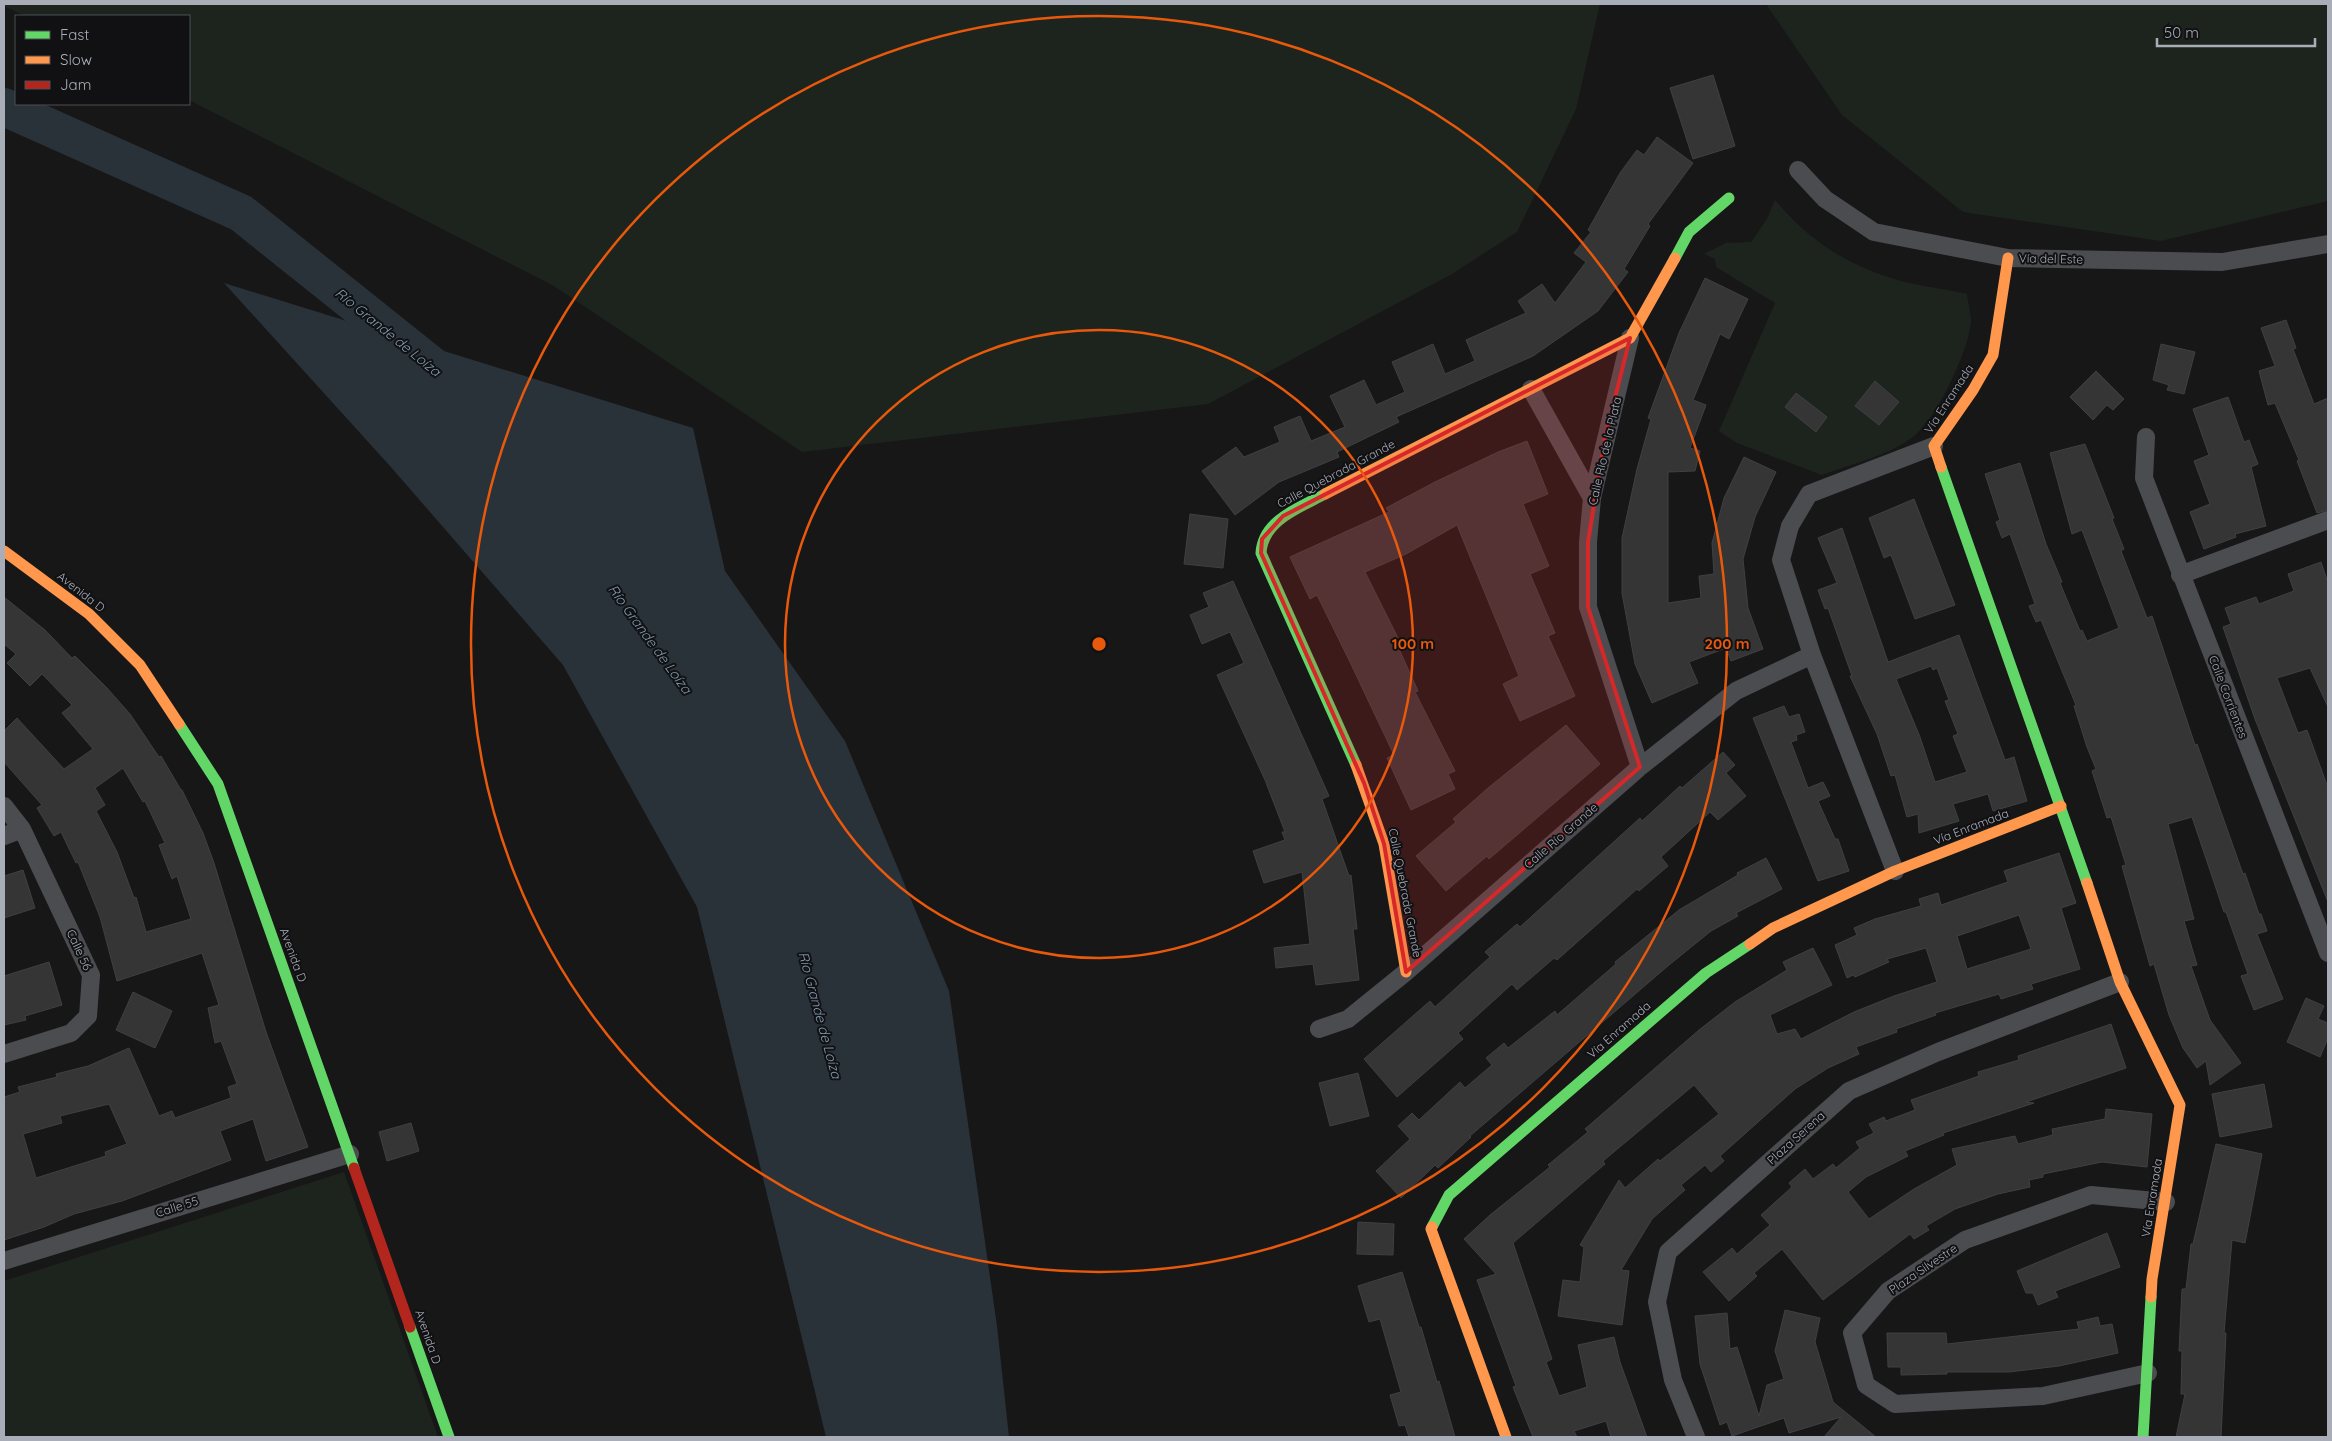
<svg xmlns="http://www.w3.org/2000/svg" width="2332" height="1441" viewBox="0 0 2332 1441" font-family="Quicksand,sans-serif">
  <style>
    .green { fill: #1d241e }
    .water { fill: #2a3239 }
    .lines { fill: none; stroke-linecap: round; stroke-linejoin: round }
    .river { stroke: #2a3239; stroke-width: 38 }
    .building { fill: #353536; stroke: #3f4043; fill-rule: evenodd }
    .street { stroke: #4b4c50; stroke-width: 18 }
    .fast { stroke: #63d668; stroke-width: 11 }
    .slow { stroke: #ff974d; stroke-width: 11 }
    .jam { stroke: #b3261e; stroke-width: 11 }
    .marked { fill: #d62828; fill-opacity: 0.2; stroke: #d62828; stroke-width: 4; stroke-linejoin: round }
    .ring { fill: none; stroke: #e8590c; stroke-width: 2.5 }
    .labels { text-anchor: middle; stroke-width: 4; stroke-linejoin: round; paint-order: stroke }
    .street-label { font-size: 12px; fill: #a8adb8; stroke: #111113 }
    .water-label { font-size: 14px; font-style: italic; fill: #7f9bb3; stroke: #111113 }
    .centre { fill: #e8590c; stroke: #111113; stroke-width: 2.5 }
    .ring-label { font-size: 15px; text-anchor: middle; font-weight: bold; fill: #e8590c; stroke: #111113; stroke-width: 4; stroke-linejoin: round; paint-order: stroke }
  </style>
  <rect width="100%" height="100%" fill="#171717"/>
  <path class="green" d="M4,4h1596l-24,105 -59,123 -65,42 -244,130 -406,48 -248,-166 -365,-186v-84h-164l-21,-10z
    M1766,4h562v197l-167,40 -198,-29 -121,-97z
    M1775,200c31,38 70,64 116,78 24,8 51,10 76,16 1,9 4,19 4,27 -2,29 -34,97 -57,115 -25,20 -63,28 -92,39l-85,-32 -18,-12 56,-128 -59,-36 -1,-8 -11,-5 22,-11 25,-1 16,-23z
    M344,1172l94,265h-434v-156z"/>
  <path class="water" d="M224,283l469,145 32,143 120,170 104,250 48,335 12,111h-183l-129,-530 -134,-242 -173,-199z"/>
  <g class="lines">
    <path class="river" d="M4,107l237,106 194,155"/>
  </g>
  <path class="building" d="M1713,75l22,71 -42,13 -23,-71z
    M1657,137l36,26 -45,61 2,2 -26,43 4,3 -30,39 -65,45 -137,61 3,5 -62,30 2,5 -60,25 -44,33 -33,-44 34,-24 8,10 36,-15 -6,-15 26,-11 11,25 34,-14 -15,-31 34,-16 12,25 29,-13 -13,-30 41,-18 12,30 30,-13 -9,-21 60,-27 -8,-12 24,-17 13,19 31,-41 -12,-9 17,-21 -3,-2 32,-57 17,-23 7,5z
    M1705,278l43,21 -19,40 -9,-5 -27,66 13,5 -16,43 10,3 -5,20 -27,1v131l33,-5 -2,-22 15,-2 -2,-31 12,-45 20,-41 32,15 -21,45 -12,42 5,49 15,41 -32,12 -5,-13 -37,14 9,21 -46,20 -17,-39 -13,-71v-55l15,-69 14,-50 -3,-1 31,-85z
    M2286,320l10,28 -3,1 21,55 14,-6v112l-11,3 -20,-52 2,-1 -24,-57 -7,2 -9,-34 16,-5 -14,-38z
    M2161,344l34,8 -11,42 -17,-4 2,-5 -16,-5z
    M2096,371l28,28 -11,11 -6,-5 -14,15 -23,-23z
    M1875,381l24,21 -20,23 -24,-19z
    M1796,393l31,24 -11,15 -31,-25z
    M2228,397l16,45 5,-2 9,24 -7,3 15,59 -31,8 1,3 -32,12 -14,-37 20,-8 -16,-43 15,-6 -16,-46z
    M1527,441l21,53 -25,10 26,62 -19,8 25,59 -7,3 27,60 -55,25 -17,-37 16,-8 -62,-151 -51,29 -41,18 33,66 -3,2 23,51 -3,1 40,79 -7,3 7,15 -44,21 -24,-52 7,-3 -44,-93 -33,-67 -7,4 -20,-42 99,-45 -3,-4 49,-26 63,-30z
    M2085,444l29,74 -2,1 12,30 -3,2 26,67 5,-2 43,129 2,-1 46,130 2,-1 14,41h2l6,17 -10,3 26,65 -29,11 -13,-34 7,-2 -22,-62h-2l-32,-95 -24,7 26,95 -10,2 13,44 -6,1 19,54 31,43 -31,22 -4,-24 -9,7 -14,-20 -14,-33 -15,-51 -4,2 -28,-100 4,-1 -15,-48 -4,1 -15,-47 4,-2 -9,-22 -13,-41 2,-1 -35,-85 -5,2 -7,-16 6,-2 -25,-70 -8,4 -6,-16 4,-2 -15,-46 35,-11 26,81 16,38 -2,1 20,48 2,-1 5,11 32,-13 -37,-98 -10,4 -22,-81z
    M1914,499l41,106 -40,14 -24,-64 -7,3 -15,-40z
    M1190,514l38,5 -5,49 -39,-4z
    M1842,528l46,134 71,-27 46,125 9,-3 13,44 -34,10 -5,-17 -35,10 6,17 -40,12 -1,-19 -11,3 -12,-42 -4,1 -14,-42 -27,-58h2l-24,-68 -3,1 -7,-19 19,-7 -19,-45zM1931,666l2,4 4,-2 12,32 -4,1 13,33 -5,2 14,36 -32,10 -15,-45 -24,-58z
    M2321,562l7,21v124l-18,-39 -33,10 21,55 9,-3 21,58v114l-73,-183 -32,-92 8,-3 -6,-16 31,-11 3,7 35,-13 -6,-17z
    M1233,581l96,215 -7,3 27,77 2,-1 6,54h-4l6,51 -43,5 -3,-21 -37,4 -2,-20 36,-4 -8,-72 -38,11 -11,-32 32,-11 -3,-8h3l-20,-52 -48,-105 27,-12 -14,-31 -28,12 -12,-29 19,-8 -6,-14z
    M4,597l41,33 27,28 3,-2 32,32 23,26 29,43 2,-1 20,34h1l21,43 11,30 52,169 42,115 -42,14 -13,-42 -33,12 11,29 -109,41 -48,13 -30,13 -40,13v-143l16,-5 -2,-5 39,-10 -1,-3 32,-8 41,-18 30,68 13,-5 3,7 56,-20 -3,-11 9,-3 -16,-43 -6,2 -7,-35 11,-3 -17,-52 -85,28 -17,-64 -22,-55 -2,1 -15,-31 -7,4 -17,-28 5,-3 -38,-43v-31l13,-13 47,51 29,-20 -31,-36 10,-8 -30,-31 -12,12 -23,-23 9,-9 -12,-10zM123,768l20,34 2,-1 20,42 -6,2 13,34 5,-3 14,43 -45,13 -10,-35 -2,1 -17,-46 -21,-41 9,-6 -10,-17zM109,1104l18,40 -22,8 1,4 -70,22 -13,-44 39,-11 -2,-7z
    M1784,706l5,11 10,-3 6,18 -9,3 1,5 -6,2 17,46 15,-6 7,14 -12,5 17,38h3l11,32 -31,10 -65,-163z
    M1566,725l34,39 -111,95 -2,-3 -41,35 -30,-35 40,-34 -3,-3 35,-31z
    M1723,752l12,13 -9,8 20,23 -28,24 -8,-8 -49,45 7,9 -29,25 -2,-2 -80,71 -3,-2 -37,32 -5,-6 -54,49 5,6 -66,58 -33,-38 66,-58 5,6 55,-50 -5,-5 32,-28 3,3 120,-109 2,3 38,-35 2,2z
    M2059,853l17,50 -15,5 19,61 -49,15 2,5 -32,10 -2,-5 -64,19 1,2 -40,14 1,3 -41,15 3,7 -31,14 -33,21 -75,67 4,5 -13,11 -6,-7 -24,20 4,5 -33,29 -31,51 8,1 -7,54 -64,-9 5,-36 17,2 4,-35 -4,-2 39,-65 6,8 33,-29 2,2 59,-47 -25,-29 -91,76 2,3 -92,79 39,116 -6,3 13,34 28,-9 -9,-42 36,-8 6,25 27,75h-36l-5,-16 -32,10 3,6h-44l-20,-50 3,-1 -39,-106 19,-6 -32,-35 26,-24 60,-48 -2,-2 40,-33 -3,-3 114,-99 36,-28 52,-32 -4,-8 30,-14 19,37 -62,30 7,19 18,-5 6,10 53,-27 40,-16 43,-14 -11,-34 -39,11 2,3 -34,15 -2,-2 -6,3 -12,-33 22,-10 -3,-7 21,-9 46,-13 -2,-7 19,-6 3,12 67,-23 -4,-11zM2019,915l12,34 -64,20 -10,-33z
    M1766,858l16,31 -46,24 2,3 -27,15 -42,34 -199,171 1,1 -33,31 -3,-3 -34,33 -25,-27 34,-32 -12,-13 14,-13 7,7 41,-38 5,6 27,-23 -6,-7 18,-15 4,5 47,-37 2,4 59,-51 -1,-2 64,-52 59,-35 -1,-2z
    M23,870l12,38 -31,10v-42z
    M49,962l13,43 -37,11 1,4 -22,5v-49z
    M133,992l39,19 -17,37 -39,-18z
    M2306,998l18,8 -6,13 10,4v15l-8,19 -33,-15z
    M2111,1024l15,44 -100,34 8,1 -91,30 1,2 -39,16 3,5 -42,21 -18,15 21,27 45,-30 43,-24 -5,-16 63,-13 3,8 35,-9 -1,-6 53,-10 1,-10 46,5 -5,53 -45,-5 -59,12v3l-14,3 1,7 -32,7 -43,15 -29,17 3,4 -15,9 -4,-5 -87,66 -41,-51 -28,24 3,3 -28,25 -26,-29 29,-24 5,6 33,-29 -9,-10 31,-28 -3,-4 16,-14 8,10 20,-15 3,4 24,-20 -4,-6 18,-9 -5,-9 15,-7 2,4 29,-11 -4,-10 68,-24 -1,-4 41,-12 -1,-4z
    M1358,1073l11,43 -39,10 -11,-43z
    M2264,1084l8,43 -52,10 -8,-43z
    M411,1123l8,28 -32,10 -8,-29z
    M2216,1144l46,10 -17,89 -13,-3 -8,93h2l-5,104h-45l9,-43h-4l1,-43h-3l3,-62h4l5,-45h2z
    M1358,1222l36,2 -1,31 -36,-1z
    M2107,1233l13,34 -65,24 3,6 -20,8 -5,-12h-7l-9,-22z
    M1402,1272l17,55h2l16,55 2,-1 16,56h-46l-4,-12 -6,1 -9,-31 11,-3 -21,-73 -11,3 -11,-36z
    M1785,1310l35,8 -5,24 18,60 43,35h-52l17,-20 -52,16 -5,-15 -52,18 -5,-14 -7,3 -20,-61 -5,-48 32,-3 3,36 7,-2 22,69 8,-31 17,-6 -9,-28z
    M2098,1317l2,9 12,-2 6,29 -59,13 -50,6h-62v2l-46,1v-8h-13l-1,-34h59l1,11 132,-15 -2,-7z"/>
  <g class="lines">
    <path class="street" d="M1798,170l27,29 49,33 134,26 214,4 106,-18
      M1630,338l-38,160 -4,44v65l52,160
      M1531,389l61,109
      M2146,437l-2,41 184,475
      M2180,575l148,-55
      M4,806l18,23
      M4,836l18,-7 69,146 -3,41 -17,17 -67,21
      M1895,871l-83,-216 -31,-95 9,-34 19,-32 125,-48
      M1319,1029l29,-10 58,-47 234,-205 96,-76 76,-36
      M4,1261l346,-107
      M2148,1373l-105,23 -148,8 -29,-19 -14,-52 36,-42 77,-51 126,-45 75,7
      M1696,1437l-23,-57 -16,-78 11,-50 181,-161 89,-39 182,-70"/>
    <path class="fast" d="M1675,258l14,-26 40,-34
      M1941,467l146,416
      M1325,494c-26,14 -62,26 -64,59l95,212
      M179,724l39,60 136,384
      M1432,1227l17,-32 257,-222 44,-29
      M410,1327l39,110
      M2143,1437l8,-140"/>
    <path class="slow" d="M1941,467l-7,-21 39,-56 20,-35 15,-97
      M1325,494l305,-156 45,-80
      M4,551l85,63 51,51 39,59
      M1356,765l28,79 22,128
      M2087,883l33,99 60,123 -28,174 -1,18
      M1750,944l23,-16 122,-57 166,-65
      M1432,1227l-1,2 75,208"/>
    <path class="jam" d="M354,1168l56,159"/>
  </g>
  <path class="marked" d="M1630,338l-25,100 -17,104v65l52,160 -234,205 -22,-128 -20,-61 -103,-230 1,-14 21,-23z"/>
  <g class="ring">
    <circle cx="1099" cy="644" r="314"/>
    <circle cx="1099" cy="644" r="628"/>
  </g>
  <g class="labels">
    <g class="street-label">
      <text transform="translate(2051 259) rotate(1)" y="4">Vía del Este</text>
      <text transform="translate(1949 399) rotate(-57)" y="4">Vía Enramada</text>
      <text transform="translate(1605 451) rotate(-77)" y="4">Calle Río de la Plata</text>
      <text transform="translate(1336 474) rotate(-28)" y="4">Calle Quebrada Grande</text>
      <text transform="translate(81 592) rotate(38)" y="4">Avenida D</text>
      <text transform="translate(2228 697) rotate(69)" y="4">Calle Corrientes</text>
      <text transform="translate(1971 827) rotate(-21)" y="4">Vía Enramada</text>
      <text transform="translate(1561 836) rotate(-41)" y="4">Calle Río Grande</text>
      <text transform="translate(1405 893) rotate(79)" y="4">Calle Quebrada Grande</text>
      <text transform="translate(79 950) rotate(65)" y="4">Calle 56</text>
      <text transform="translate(293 955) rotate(70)" y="4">Avenida D</text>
      <text transform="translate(1619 1030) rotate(-41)" y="4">Vía Enramada</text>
      <text transform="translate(1796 1138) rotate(-42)" y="4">Plaza Serena</text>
      <text transform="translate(2152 1198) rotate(-81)" y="4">Vía Enramada</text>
      <text transform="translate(177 1207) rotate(-17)" y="4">Calle 55</text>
      <text transform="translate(1923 1269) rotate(-34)" y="4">Plaza Silvestre</text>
      <text transform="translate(428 1337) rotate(71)" y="4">Avenida D</text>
    </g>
    <g class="water-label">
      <text transform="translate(388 332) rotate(39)" y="5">Río Grande de Loíza</text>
      <text transform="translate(650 639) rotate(54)" y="5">Río Grande de Loíza</text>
      <text transform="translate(820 1015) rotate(75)" y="5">Río Grande de Loíza</text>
    </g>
  </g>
  <circle cx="1099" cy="644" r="8" class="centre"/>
  <g class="ring-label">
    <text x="1413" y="649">100 m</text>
    <text x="1727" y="649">200 m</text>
  </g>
  <rect width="2332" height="1441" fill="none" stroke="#a8adb8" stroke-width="10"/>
  <rect x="15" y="15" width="175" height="90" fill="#111113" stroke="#4d4f55"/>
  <rect x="25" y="31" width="25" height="8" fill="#63d668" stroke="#4d4f55"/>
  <text x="60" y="40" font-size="15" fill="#a8adb8">Fast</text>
  <rect x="25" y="56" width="25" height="8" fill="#ff974d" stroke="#4d4f55"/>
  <text x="60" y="65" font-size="15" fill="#a8adb8">Slow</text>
  <rect x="25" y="81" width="25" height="8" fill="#b3261e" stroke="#4d4f55"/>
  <text x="60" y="90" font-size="15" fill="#a8adb8">Jam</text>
  <path d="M2157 38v8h158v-8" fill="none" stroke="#a8adb8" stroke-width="2.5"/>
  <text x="2164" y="38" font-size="15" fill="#a8adb8" stroke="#111113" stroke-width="4" paint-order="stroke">50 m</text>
</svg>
